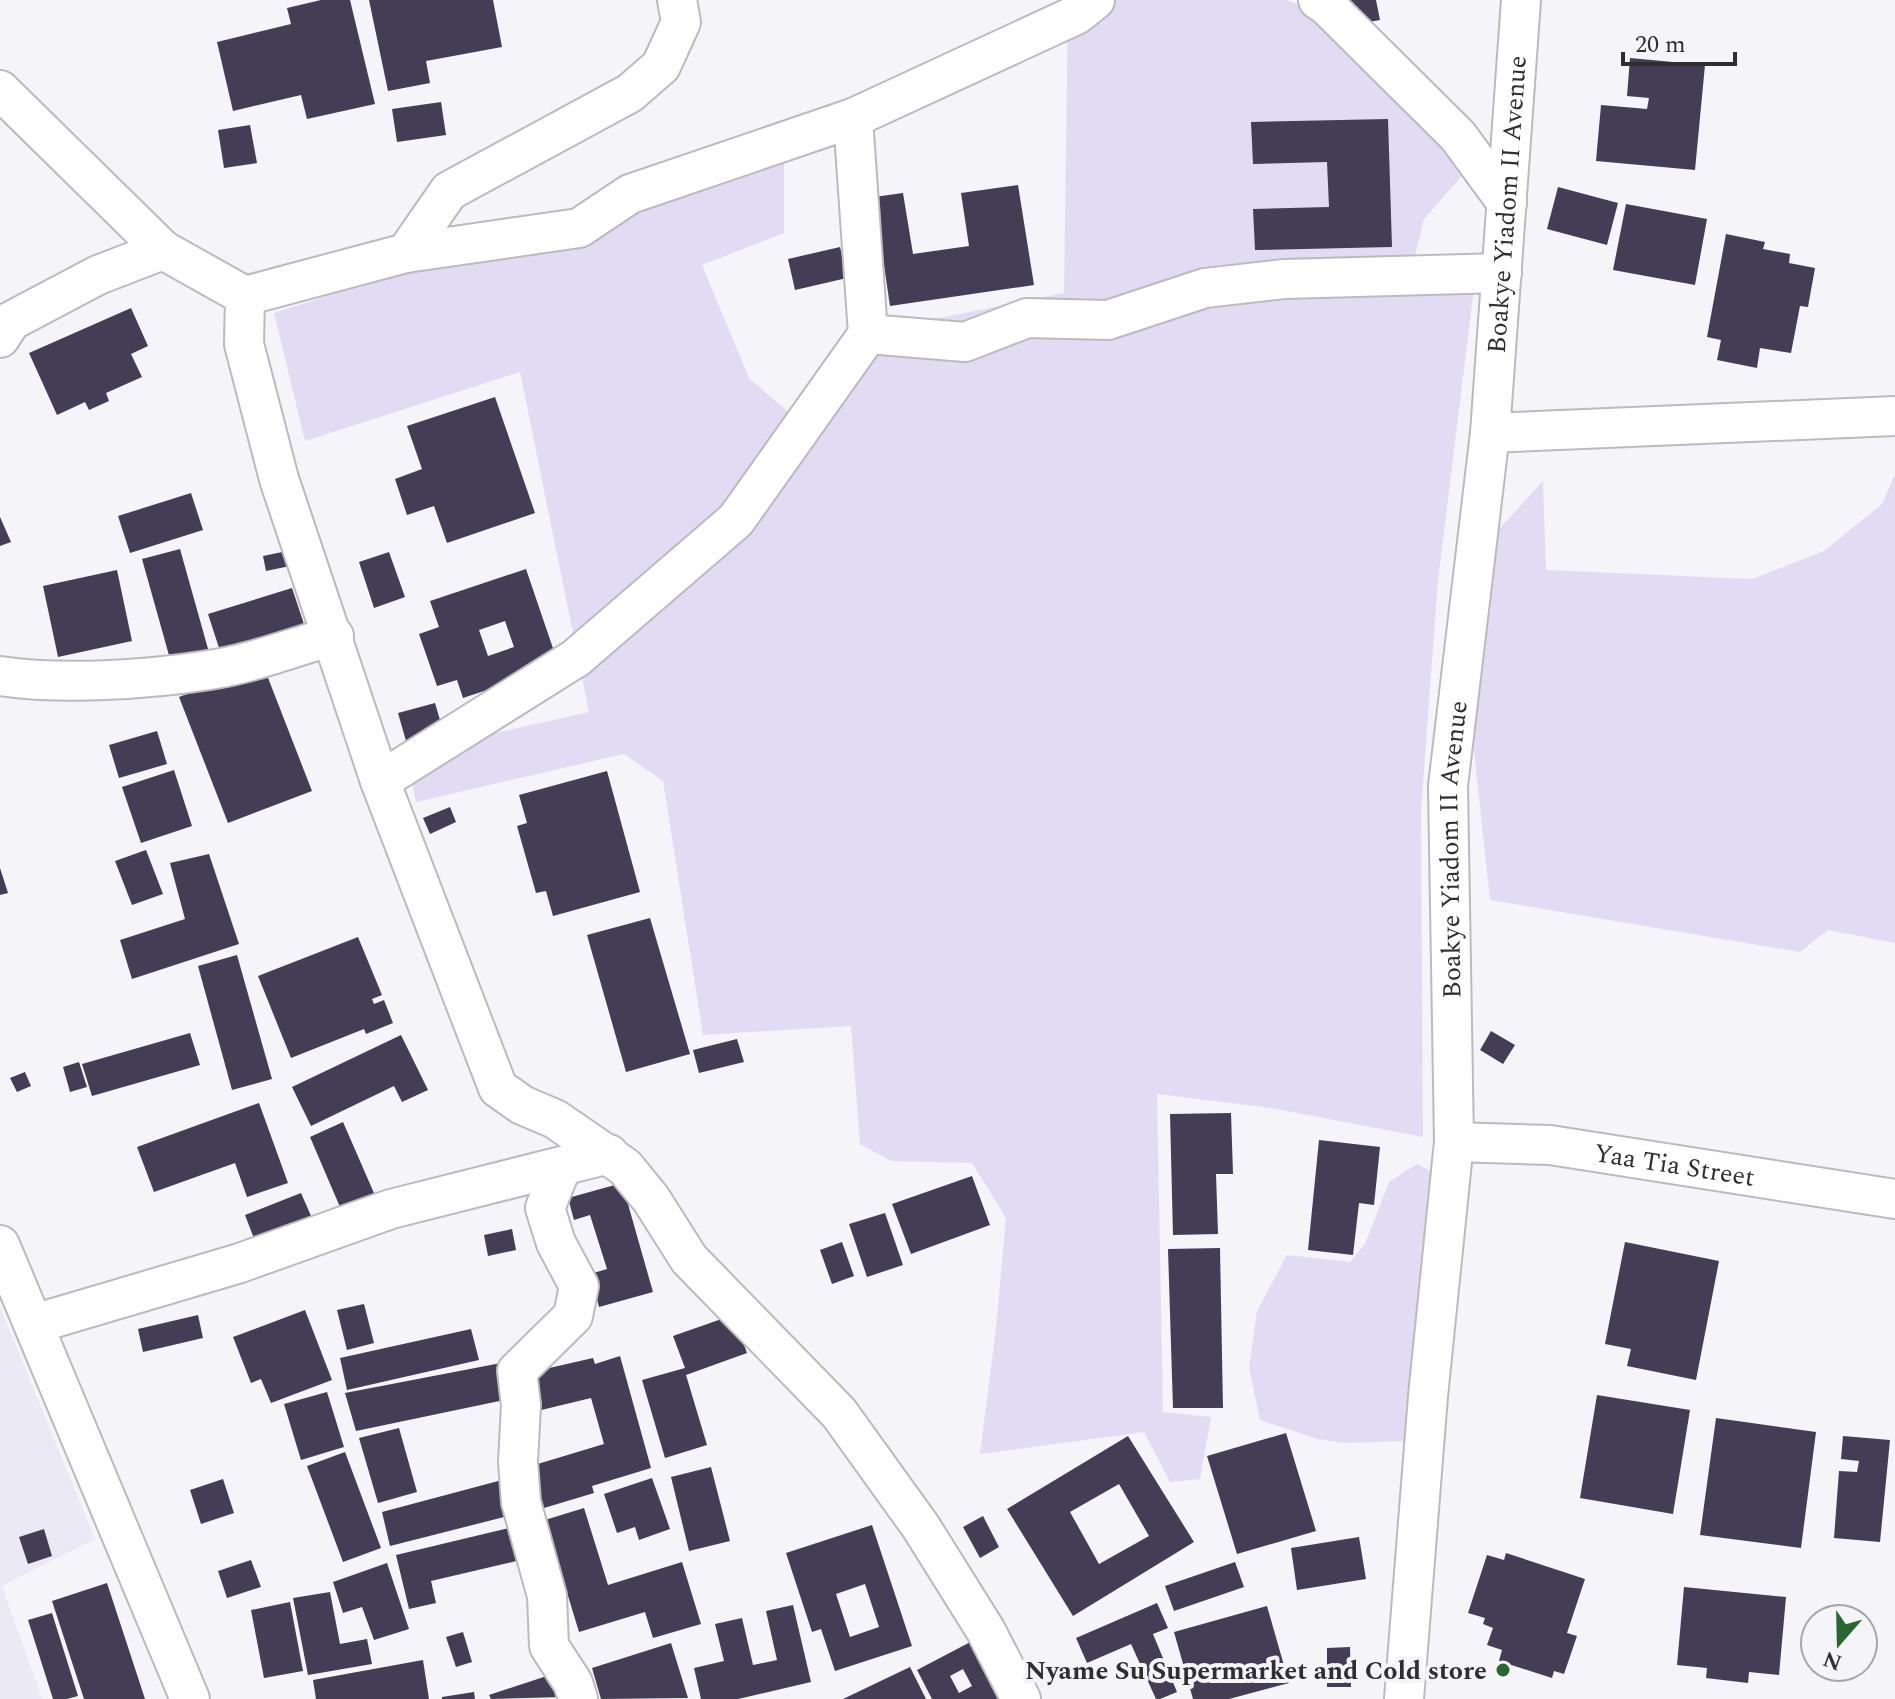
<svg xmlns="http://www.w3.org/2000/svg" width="1895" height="1699" viewBox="0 0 1895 1699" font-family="Spectral,serif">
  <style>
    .built { fill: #ebe9f5 }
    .green { fill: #e1dcf4 }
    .building { fill: #433d55; fill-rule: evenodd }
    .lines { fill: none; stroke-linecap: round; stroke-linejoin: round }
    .minor-casing { stroke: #bbbabf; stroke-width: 42 }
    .minor { stroke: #fff; stroke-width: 38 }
    .poi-dot { fill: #286730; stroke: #f5f4f9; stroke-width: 3 }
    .labels { text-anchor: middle; stroke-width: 8; stroke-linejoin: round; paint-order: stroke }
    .street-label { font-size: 26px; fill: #2f2e30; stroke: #f5f4f9 }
    .poi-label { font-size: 26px; font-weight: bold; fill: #2f2e30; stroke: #f5f4f9; text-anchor: end }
  </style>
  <rect width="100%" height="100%" fill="#f5f4f9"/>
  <path class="built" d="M0,1307l95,232 -93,47 40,113h-42z"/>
  <path class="green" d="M1070,0h216l21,7 160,163 -43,49 -10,40 60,29 -36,292 -17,231 2,326 -152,-29 -114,-14 6,318 48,5 -11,62 -30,3 -26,-50 -164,22 16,-126 10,-110 -34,-55 -81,-2 -31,-17 -9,-118 -148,9 -40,-254 -39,-27 -208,48 -10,-49 183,-41 -69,-340 -215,69 -31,-128 162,-52 196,-47 152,-58v77l-82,32 47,113 58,50 77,-99 180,-36 4,-292z
    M1895,474v469l-67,-13 -28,22 -310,-52 -19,-176 28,-195 44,-48 3,89 206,9 72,-28 58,-47z
    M1417,1164l17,9 -27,268 -62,2 -27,-4 -58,-19 -11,-53 8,-56 30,-56 63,7 15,-18 24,-62z"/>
  <path class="building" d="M321,0h29l25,104 -68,15 -6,-24 -68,16 -16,-69 74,-18 -4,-16z
    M369,0h124l9,47 -76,14 4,22 -42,8z
    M1347,0h29l4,20 -28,5z
    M1630,58l75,7 -10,105 -99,-9 5,-56 46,4 2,-11 -22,-2z
    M441,102l5,33 -49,7 -5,-33z
    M1388,119l4,128 -137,3 -2,-41 76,-2 -2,-45 -74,2 -2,-42z
    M250,125l7,38 -33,5 -6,-38z
    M1018,185l16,100 -144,21 -16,-109 29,-4 10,61 56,-8 -8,-53z
    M1558,187l60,16 -11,42 -60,-16z
    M1626,204l81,15 -12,66 -82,-15z
    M1726,234l39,8 -2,7 27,5 -1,9 26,5 -7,39 -8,-1 -9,47 -31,-5 -3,20 -40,-8 4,-20 -14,-3z
    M840,247l7,31 -52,12 -7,-31z
    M131,308l17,38 -17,8 11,23 -36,16 3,8 -20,9 -4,-8 -28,13 -28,-62z
    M495,397l40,116 -88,30 -13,-37 -27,9 -12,-36 27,-10 -15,-43z
    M191,493l12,37 -73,23 -12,-37z
    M0,517l11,25 -11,4z
    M180,549l30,107 -38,10 -30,-107z
    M287,551l3,15 -24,5 -3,-15z
    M389,552l16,45 -31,11 -15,-46z
    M526,569l33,97 -96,32 -6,-18 -20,6 -18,-52 20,-7 -9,-26zM505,621l9,26 -26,9 -9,-26z
    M117,570l15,71 -74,16 -15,-71z
    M292,588l14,42 -84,27 -14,-43z
    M263,665l49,126 -84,32 -49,-126z
    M435,703l8,27 -37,11 -8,-28z
    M157,731l10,33 -48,14 -10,-33z
    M174,770l18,56 -51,17 -19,-56z
    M607,771l33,121 -87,24 -7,-25 -10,2 -19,-67 10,-3 -8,-28z
    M450,807l6,15 -26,12 -7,-16z
    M146,850l17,44 -31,11 -17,-44z
    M209,854l30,90 -107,35 -12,-39 65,-21 -15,-56z
    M0,868l8,25 -8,2z
    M650,918l40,136 -64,18 -39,-137z
    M358,937l24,58 -10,4 2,5 10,-4 9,23 -27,11 -2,-5 -73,29 -33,-82z
    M237,955l35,124 -40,11 -34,-124z
    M1491,1031l24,14 -12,19 -23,-14z
    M190,1033l10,32 -108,31 -10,-32z
    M401,1035l27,55 -26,12 -8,-16 -83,40 -19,-39z
    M737,1039l7,23 -45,11 -6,-23z
    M79,1062l8,25 -17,5 -7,-25z
    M25,1072l6,14 -14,6 -7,-14z
    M259,1103l29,80 -41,14 -12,-34 -81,29 -17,-45z
    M1231,1113l2,61h-17l2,60 -45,1 -3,-121z
    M343,1122l34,78 -34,14 -33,-77z
    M1319,1140l61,7 -6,58 -15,-2 -6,52 -45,-5z
    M972,1176l18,49 -79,29 -19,-50z
    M622,1183l31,109 -54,15 -9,-33 17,-5 -17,-54 -16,5 -6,-22z
    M301,1193l14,32 -57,24 -13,-34z
    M885,1213l18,52 -36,12 -18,-53z
    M512,1229l4,21 -28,6 -4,-21z
    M842,1242l12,34 -22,8 -12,-34z
    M1625,1242l94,19 -23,119 -69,-14 4,-17 -26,-5z
    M1220,1248l3,160h-50l-5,-159z
    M364,1304l10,39 -27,7 -10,-40z
    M305,1310l27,70 -61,23 -10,-24 -10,4 -18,-46z
    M198,1315l5,23 -60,14 -5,-23z
    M733,1315l14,38 -61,22 21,70 -42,13 -23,-78 43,-12 -12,-32z
    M471,1329l8,31 -132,30 -7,-32z
    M620,1356l31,112 -59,18 2,7 -50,15 -13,-42 73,-22 -13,-46 -58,14 -10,-38 70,-16 2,6z
    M501,1363l8,36 -153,32 -11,-38z
    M327,1392l17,55 -43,13 -17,-56z
    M1597,1395l93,15 -17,104 -93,-16z
    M1716,1418l100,14 -15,116 -101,-13z
    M399,1428l18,64 -39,11 -19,-65z
    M1286,1433l30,98 -79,23 -30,-98z
    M1128,1436l66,106 -121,74 -66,-107zM1119,1484l30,52 -50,28 -29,-52z
    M1843,1436l47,4 -10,102 -46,-4 5,-67 18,1 2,-11 -18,-2z
    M345,1452l36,96 -38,14 -36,-96z
    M711,1467l19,74 -41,10 -18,-74z
    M652,1478l18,51 -31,11 -4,-13 -18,6 -13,-39z
    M223,1479l11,34 -33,11 -11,-34z
    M502,1480l10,35 -122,31 -8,-34z
    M584,1508l24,77 74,-23 19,62 -48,14 -8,-26 -66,20 -34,-112z
    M983,1516l16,31 -19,11 -17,-31z
    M872,1525l40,121 -77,25 -14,-42 -9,3 -26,-79zM865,1584l14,43 -29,10 -14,-43z
    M513,1527l8,33 -90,21 5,22 -27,6 -13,-54z
    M44,1529l8,27 -24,8 -9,-27z
    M1359,1537l7,42 -69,11 -6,-42z
    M1506,1553l79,26 -18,54 10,3 -13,38 -10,-3 -2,7 -53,-17 3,-11 -15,-5 6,-17 -10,-4 2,-6 -17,-5 19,-58 17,5z
    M251,1560l10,27 -34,11 -9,-27z
    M1235,1562l9,25 -70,24 -9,-25z
    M387,1563l22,66 -35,11 -12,-33 -19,6 -10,-31z
    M107,1583l38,116h-61l-32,-98z
    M1684,1587l102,10 -7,78 -30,-3 -1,11 -42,-5 1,-10 -30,-3z
    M330,1592l10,52 27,-5 5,25 -64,11 -15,-77z
    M290,1602l13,69 -39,7 -13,-68z
    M1157,1603l11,25 -15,6 24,58 -17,7h-4l-25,-55 -44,19 -11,-25z
    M793,1605l18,77 -73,17h-37l-7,-31 30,-7 -9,-37 27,-6 11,47 24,-5 -11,-49z
    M1267,1606l22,77 -60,16h-36l-19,-67z
    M52,1613l26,83 -11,3h-14l-25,-79z
    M463,1632l9,30 -16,5 -10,-30z
    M978,1638l33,61h-79l-15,-29zM963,1669l9,17 -13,7 -9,-17z
    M671,1643l17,55 -87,1 -9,-31z
    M1350,1647l1,40h-24v-39z
    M423,1660l6,39h-113l-3,-19z
    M910,1667l16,32h-83z
    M556,1673l8,24 -73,2 -2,-4z
    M474,1692l1,7h-33v-2z"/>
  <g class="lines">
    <g class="minor-casing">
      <g id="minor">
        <path d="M1318,0l9,6 131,130 49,67"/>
        <path d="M0,90l163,160 82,46 -1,48 35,135 101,302 118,307 24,17 33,14 70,48 26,32 38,60 150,154 82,114 65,104 35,68"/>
        <path d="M853,118l223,-103 19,-15"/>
        <path d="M245,296l161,-43 43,-62 181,-98 31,-27 20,-44 -4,-22"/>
        <path d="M868,334l97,8 62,-24 81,2 97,-32 79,-9 218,-6"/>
        <path d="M0,338l11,-17 87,-46 65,-25"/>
        <path d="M1490,433l405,-17"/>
        <path d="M0,676c62,9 146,4 209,-6 42,-6 84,-23 125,-34"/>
        <path d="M380,781l196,-123 160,-138 132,-186 -15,-216 -223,76 -51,34 -173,25"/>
        <path id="s1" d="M1454,1142l96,3 345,54"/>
        <path d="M562,1166l-17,42 11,35 23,43 -6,30 -56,55 4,34 -3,57 3,40 26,94 2,50 24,37 5,16"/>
        <path d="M0,1245l190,454"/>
        <path d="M34,1324l206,-61 151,-54 218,-55"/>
        <path id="s2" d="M1404,1699l24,-303 26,-254 -6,-356 42,-353 31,-433"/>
      </g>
    </g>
    <use href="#minor" class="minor"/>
  </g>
  <circle class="poi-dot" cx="1503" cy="1670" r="8"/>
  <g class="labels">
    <g class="street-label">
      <text dy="9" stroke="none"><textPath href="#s2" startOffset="1500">Boakye Yiadom II Avenue</textPath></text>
      <text dy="9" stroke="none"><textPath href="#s2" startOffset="852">Boakye Yiadom II Avenue</textPath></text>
      <text dy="9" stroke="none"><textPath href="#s1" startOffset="222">Yaa Tia Street</textPath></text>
    </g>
    <g class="poi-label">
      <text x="1487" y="1679">Nyame Su Supermarket and Cold store</text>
    </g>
  </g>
  <g transform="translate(1839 1643) rotate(200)"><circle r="38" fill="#f5f4f9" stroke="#a6a5a9" stroke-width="2"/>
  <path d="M0-6L14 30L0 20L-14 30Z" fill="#286730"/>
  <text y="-12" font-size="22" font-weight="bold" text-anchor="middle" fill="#2f2e30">N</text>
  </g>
  <path d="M1623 52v12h112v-12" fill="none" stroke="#2f2e30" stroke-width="4"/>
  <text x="1635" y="52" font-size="24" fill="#2f2e30" stroke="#f5f4f9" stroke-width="6" paint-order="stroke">20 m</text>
</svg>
